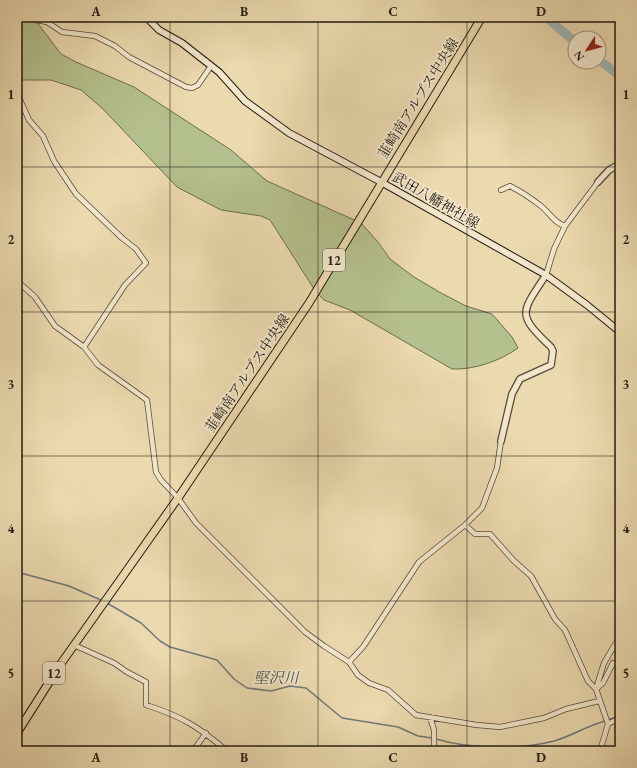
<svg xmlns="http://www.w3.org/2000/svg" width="637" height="768" viewBox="0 0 637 768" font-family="'EB Garamond','Noto Serif JP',serif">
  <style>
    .green { fill: #b4c08d; stroke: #6c6d50 }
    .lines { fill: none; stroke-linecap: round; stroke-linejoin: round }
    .stream { stroke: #6e7875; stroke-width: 1.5 }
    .river { stroke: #9eb7b7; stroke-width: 9 }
    .minor-casing { stroke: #564a39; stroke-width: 6 }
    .tertiary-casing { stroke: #564a39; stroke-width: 8 }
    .secondary-casing { stroke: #251a12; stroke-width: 8 }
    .primary-casing { stroke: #251a12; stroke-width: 9 }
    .minor { stroke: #f2e6cb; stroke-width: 4.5 }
    .tertiary { stroke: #f2e6cb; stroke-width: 5.5 }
    .secondary { stroke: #f2e6cb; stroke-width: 6 }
    .primary { stroke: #ebd9af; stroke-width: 7 }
    .grid { fill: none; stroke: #251a12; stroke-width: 1; stroke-opacity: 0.55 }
    .labels { text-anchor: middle; stroke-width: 3.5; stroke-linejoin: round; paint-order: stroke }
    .shield { fill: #f2e6cb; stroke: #62574a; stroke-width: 1 }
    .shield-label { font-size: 13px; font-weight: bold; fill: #251a12 }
    .street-label { font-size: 14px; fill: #251a12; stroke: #f2e6cb }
    .water-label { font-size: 15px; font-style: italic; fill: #494944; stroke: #f2e6cb }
    .neatline { fill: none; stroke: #251a12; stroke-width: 1.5 }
    .grid-label { font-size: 13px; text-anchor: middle; font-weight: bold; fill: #251a12 }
  </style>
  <rect width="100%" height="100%" fill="#ebd9af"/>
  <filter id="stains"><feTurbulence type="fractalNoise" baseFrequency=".005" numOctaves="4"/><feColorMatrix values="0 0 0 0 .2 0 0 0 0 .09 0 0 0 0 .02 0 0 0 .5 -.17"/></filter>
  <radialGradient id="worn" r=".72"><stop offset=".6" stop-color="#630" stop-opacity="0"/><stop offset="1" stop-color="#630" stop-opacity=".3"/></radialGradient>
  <path class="green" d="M17,17h16l28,37 15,8 58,25 97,63 36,31 94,42 17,19 12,17 24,18 27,16 25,13 26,8 20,23 6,11c-18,13 -44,22 -66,21l-102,-59 -26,-10 -8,-8 -46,-72 -9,-4 -40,-6 -44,-23 -75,-79 -21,-18 -30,-10h-34z"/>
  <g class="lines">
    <path class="stream" d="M17,572l52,14 34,15
      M107,603l34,20 19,18 10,6 47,13 17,19 13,9 24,3 19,-5 16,2 36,30 56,9 20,9 14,2
      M608,720l8,-3
      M436,739c33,10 83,11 118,2 17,-5 33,-15 51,-20"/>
    <path class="river" d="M546,17l29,25
      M599,60l21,16"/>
    <g class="minor-casing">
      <path id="minor" d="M36,20l11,2 15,10 33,4 20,10 14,11 57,30 6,1 6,-3 13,-19
        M17,93l12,27 14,16 11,25 22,33 46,44 14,11 10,14 -21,22 -41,62
        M501,190l9,-4c10,5 22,13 31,20 10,8 12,16 24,20
        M546,275l8,-26 11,-23 33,-44
        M17,281l18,16 20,29 29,21 14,18 49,35 9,72 5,8 17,18 18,25 109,109 19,14 25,16 9,13 11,8 19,7 28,25 61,10 23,2 44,-9 22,-9 33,-8
        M615,328l5,-8
        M465,525l10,9h15l24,27 17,15 24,43 10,11 23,51 8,8
        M74,645l40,18 13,9 19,10v23c35,11 53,22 81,46
        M349,662l14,-15 56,-85 46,-37 17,-17 15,-40 4,-27
        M596,689l7,-6 10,-20
        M17,717l8,3
        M430,717l4,13v21
        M608,724l12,-6
        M193,751l13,-18
        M600,751l8,-27 -12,-35 8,-26 16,-27"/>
    </g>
    <g class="tertiary-casing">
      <path id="tertiary" d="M598,182l11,-12 11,-6
        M501,441l11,-47 8,-15 31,-14 2,-14 -2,-4c-35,-33 -30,-34 -5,-72"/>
    </g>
    <g class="secondary-casing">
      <path id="secondary" d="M146,17l13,13 23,13 37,29 26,29 44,32 92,49 165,93 41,30 33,27"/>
    </g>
    <g class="primary-casing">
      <path id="primary" d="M17,733l43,-68 118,-167 131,-195 173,-286"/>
    </g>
    <use href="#minor" class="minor"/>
    <use href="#tertiary" class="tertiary"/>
    <use href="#secondary" class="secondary"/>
    <use href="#primary" class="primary"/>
  </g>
  <path class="grid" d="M170,17v734M318,17v734M467,17v734M17,167h603M17,312h603M17,456h603M17,601h603"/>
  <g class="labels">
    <g class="shield">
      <rect x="323" y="249" width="22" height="22" rx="3"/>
      <rect x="43" y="662" width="22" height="22" rx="3"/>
    </g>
    <g class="shield-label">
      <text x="334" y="265">12</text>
      <text x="54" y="678">12</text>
    </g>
    <g class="street-label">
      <text transform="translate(418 98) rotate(-58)" y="5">韮崎南アルプス中央線</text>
      <text transform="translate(436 200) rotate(30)" y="5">武田八幡神社線</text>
      <text transform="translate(247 373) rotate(-56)" y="5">韮崎南アルプス中央線</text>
    </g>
    <g class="water-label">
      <text x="276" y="683">堅沢川</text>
    </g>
  </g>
  <rect width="637" height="768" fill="none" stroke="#ebd9af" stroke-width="44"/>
  <g transform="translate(587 50) rotate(234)"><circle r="19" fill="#f2e6cb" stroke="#a09481"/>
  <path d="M0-3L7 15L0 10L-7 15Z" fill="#8f2418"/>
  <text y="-6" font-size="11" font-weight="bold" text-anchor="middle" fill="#251a12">N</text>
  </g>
  <rect x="22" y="22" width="593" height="724" class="neatline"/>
  <g class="grid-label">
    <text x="96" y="16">A</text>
    <text x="244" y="16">B</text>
    <text x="393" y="16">C</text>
    <text x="541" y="16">D</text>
    <text x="11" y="99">1</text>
    <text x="626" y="99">1</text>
    <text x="11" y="244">2</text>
    <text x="626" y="244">2</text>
    <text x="11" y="389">3</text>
    <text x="626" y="389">3</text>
    <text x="11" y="533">4</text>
    <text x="626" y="533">4</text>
    <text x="11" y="678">5</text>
    <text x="626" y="678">5</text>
    <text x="96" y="762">A</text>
    <text x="244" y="762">B</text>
    <text x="393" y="762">C</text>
    <text x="541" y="762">D</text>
  </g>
  <rect width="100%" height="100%" filter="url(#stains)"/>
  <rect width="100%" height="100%" fill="url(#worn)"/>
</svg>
